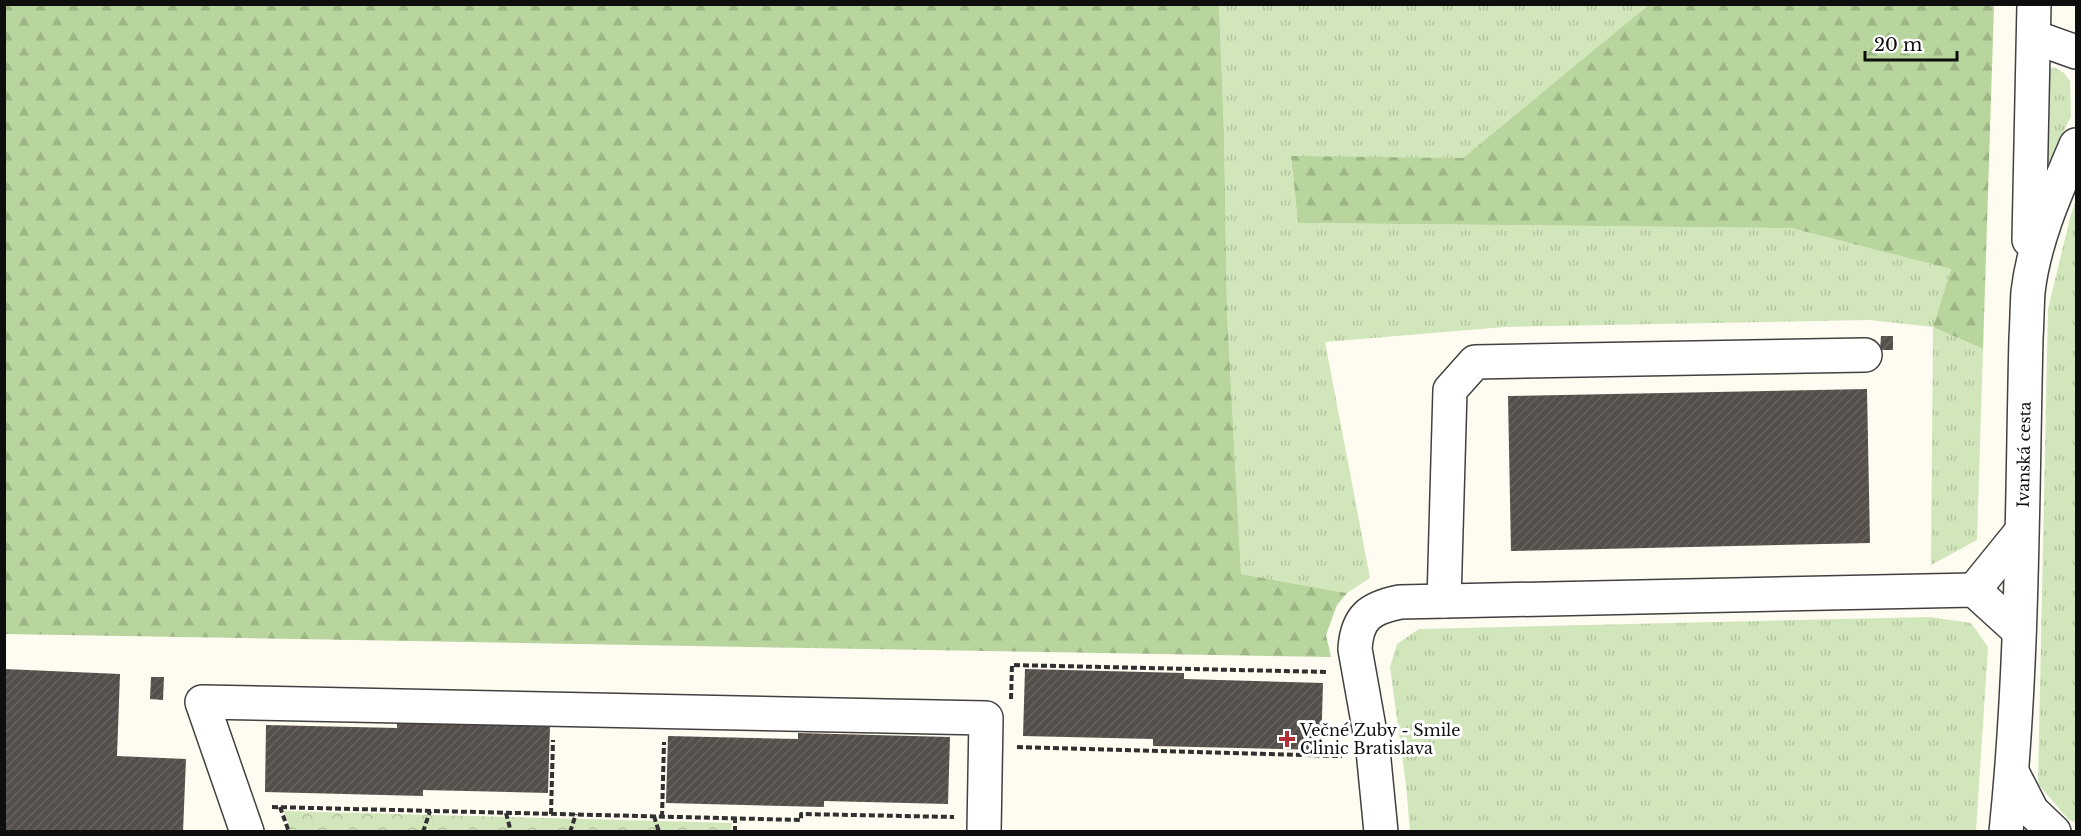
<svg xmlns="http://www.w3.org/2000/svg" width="2081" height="836" viewBox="0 0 2081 836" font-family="'Libre Baskerville',serif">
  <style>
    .grass { fill: url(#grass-tufts) }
    .forest { fill: url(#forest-firs) }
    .park { fill: url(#park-crowns) }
    .building { fill: url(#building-hatch) }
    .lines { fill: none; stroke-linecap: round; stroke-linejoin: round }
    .minor-casing { stroke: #414141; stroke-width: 36 }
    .path { stroke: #303030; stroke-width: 4; stroke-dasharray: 6 3; stroke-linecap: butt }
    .minor { stroke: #fff; stroke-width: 33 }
    .poi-dot { fill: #b33038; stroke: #fff; stroke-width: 2 }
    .labels { text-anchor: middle; stroke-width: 6; stroke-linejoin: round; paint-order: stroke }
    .street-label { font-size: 16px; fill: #0e0e0e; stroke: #fff }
    .poi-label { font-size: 16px; fill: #0e0e0e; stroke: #fff; text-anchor: start }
  </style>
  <defs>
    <pattern id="grass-tufts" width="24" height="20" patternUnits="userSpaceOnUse" patternTransform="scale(1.5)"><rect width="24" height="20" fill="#d2e6bc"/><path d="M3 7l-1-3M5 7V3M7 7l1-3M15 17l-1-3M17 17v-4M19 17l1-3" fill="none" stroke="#b3c4a0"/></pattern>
    <pattern id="forest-firs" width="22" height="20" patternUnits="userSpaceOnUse" patternTransform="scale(1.5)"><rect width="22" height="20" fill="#b7d59c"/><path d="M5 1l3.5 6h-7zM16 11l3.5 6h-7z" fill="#9cb685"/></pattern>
    <pattern id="park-crowns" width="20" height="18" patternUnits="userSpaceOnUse" patternTransform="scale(1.5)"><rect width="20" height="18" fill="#d2e6bc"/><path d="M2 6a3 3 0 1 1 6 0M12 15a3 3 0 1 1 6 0" fill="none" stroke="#b3c4a0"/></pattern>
    <pattern id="building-hatch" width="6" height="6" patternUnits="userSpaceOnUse" patternTransform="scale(1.5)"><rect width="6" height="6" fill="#554f4b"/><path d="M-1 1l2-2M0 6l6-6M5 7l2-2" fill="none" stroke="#696461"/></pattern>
  </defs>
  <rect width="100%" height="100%" fill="#fefbf0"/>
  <path class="grass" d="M1219,5h431l-187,153 -172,-1 7,66 493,5 160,41 -18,58 50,22 -6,191 -46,25 2,-238 -63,-7 -366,7 -179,15 45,236 -23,15 -106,-19 -14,-263 -3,-180z
    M2053,67l10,5 7,9 1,35 -21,46 -7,2 2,-91z
    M2076,200v623l-8,-4 -30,-35 10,-475 22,-91z
    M1930,617l41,6 17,24 -12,184h-566l-4,-46 -16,-118 7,-23 22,-15z"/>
  <path class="forest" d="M5,4l1214,1 5,126 3,180 14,263 106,19 -10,12 -11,30 5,22 -1326,-23z
    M1650,4l344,1 -11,344 -50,-22 18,-58 -160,-41 -493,-5 -7,-67 172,2z"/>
  <path class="park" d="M284,811l448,12 -1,8 -440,1z"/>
  <path class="building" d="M1881,336h12v14h-13z
    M1867,389l3,154 -359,8 -3,-155z
    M4,669l116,5 -3,82 69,3 -3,73h-179z
    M1025,669l159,4v6l139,4 -2,67 -168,-4v-7l-130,-3z
    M151,677h13l-1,23 -13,-1z
    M397,722l153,4 -2,67 -125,-3v6l-158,-4 1,-67 131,3z
    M798,733l152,4 -2,67 -124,-3v6l-158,-4 2,-67 130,3z"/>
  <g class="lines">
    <g class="minor-casing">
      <g id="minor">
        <path d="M2034,37l42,15"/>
        <path d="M2029,240l5,-236"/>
        <path d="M1974,590l47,-58"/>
        <path d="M1444,601l6,-211 25,-28 390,-7"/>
        <path d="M2012,772l20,39 22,21"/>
        <path d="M247,832l-45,-130 784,16 -2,114"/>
        <path d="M1381,832l-8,-82 -18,-101c2,-32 15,-41 45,-47l574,-12 45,41"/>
        <path id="s1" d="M2006,832c17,-164 16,-330 20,-494 1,-15 1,-31 2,-46 6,-52 28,-100 48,-147"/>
      </g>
    </g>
    <path class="path" d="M1011,699l1,-34 316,7
      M1017,747l325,9
      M272,807l529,13v-6l153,3
      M280,807l9,25
      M506,813l5,19
      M551,814l2,-74
      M654,816l5,16
      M662,817l2,-75
      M423,832l7,-21
      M570,832l6,-18
      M735,832v-14"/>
    <use href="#minor" class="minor"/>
  </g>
  <path class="poi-dot" d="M1284 730h6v6h6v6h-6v6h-6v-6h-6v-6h6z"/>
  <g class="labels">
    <g class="street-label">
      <text dy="6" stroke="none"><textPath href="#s1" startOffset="378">Ivanská cesta</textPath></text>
    </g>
    <g class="poi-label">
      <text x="1300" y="736">Večné Zuby - Smile<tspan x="1300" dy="18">Clinic Bratislava</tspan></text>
    </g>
  </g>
  <rect width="2081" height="836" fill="none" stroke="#0e0e0e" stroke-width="12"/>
  <path d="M1865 51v9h92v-9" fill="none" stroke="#0e0e0e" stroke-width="3"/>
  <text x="1874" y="51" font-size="18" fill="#0e0e0e" stroke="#ffffff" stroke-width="4.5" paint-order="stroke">20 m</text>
</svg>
